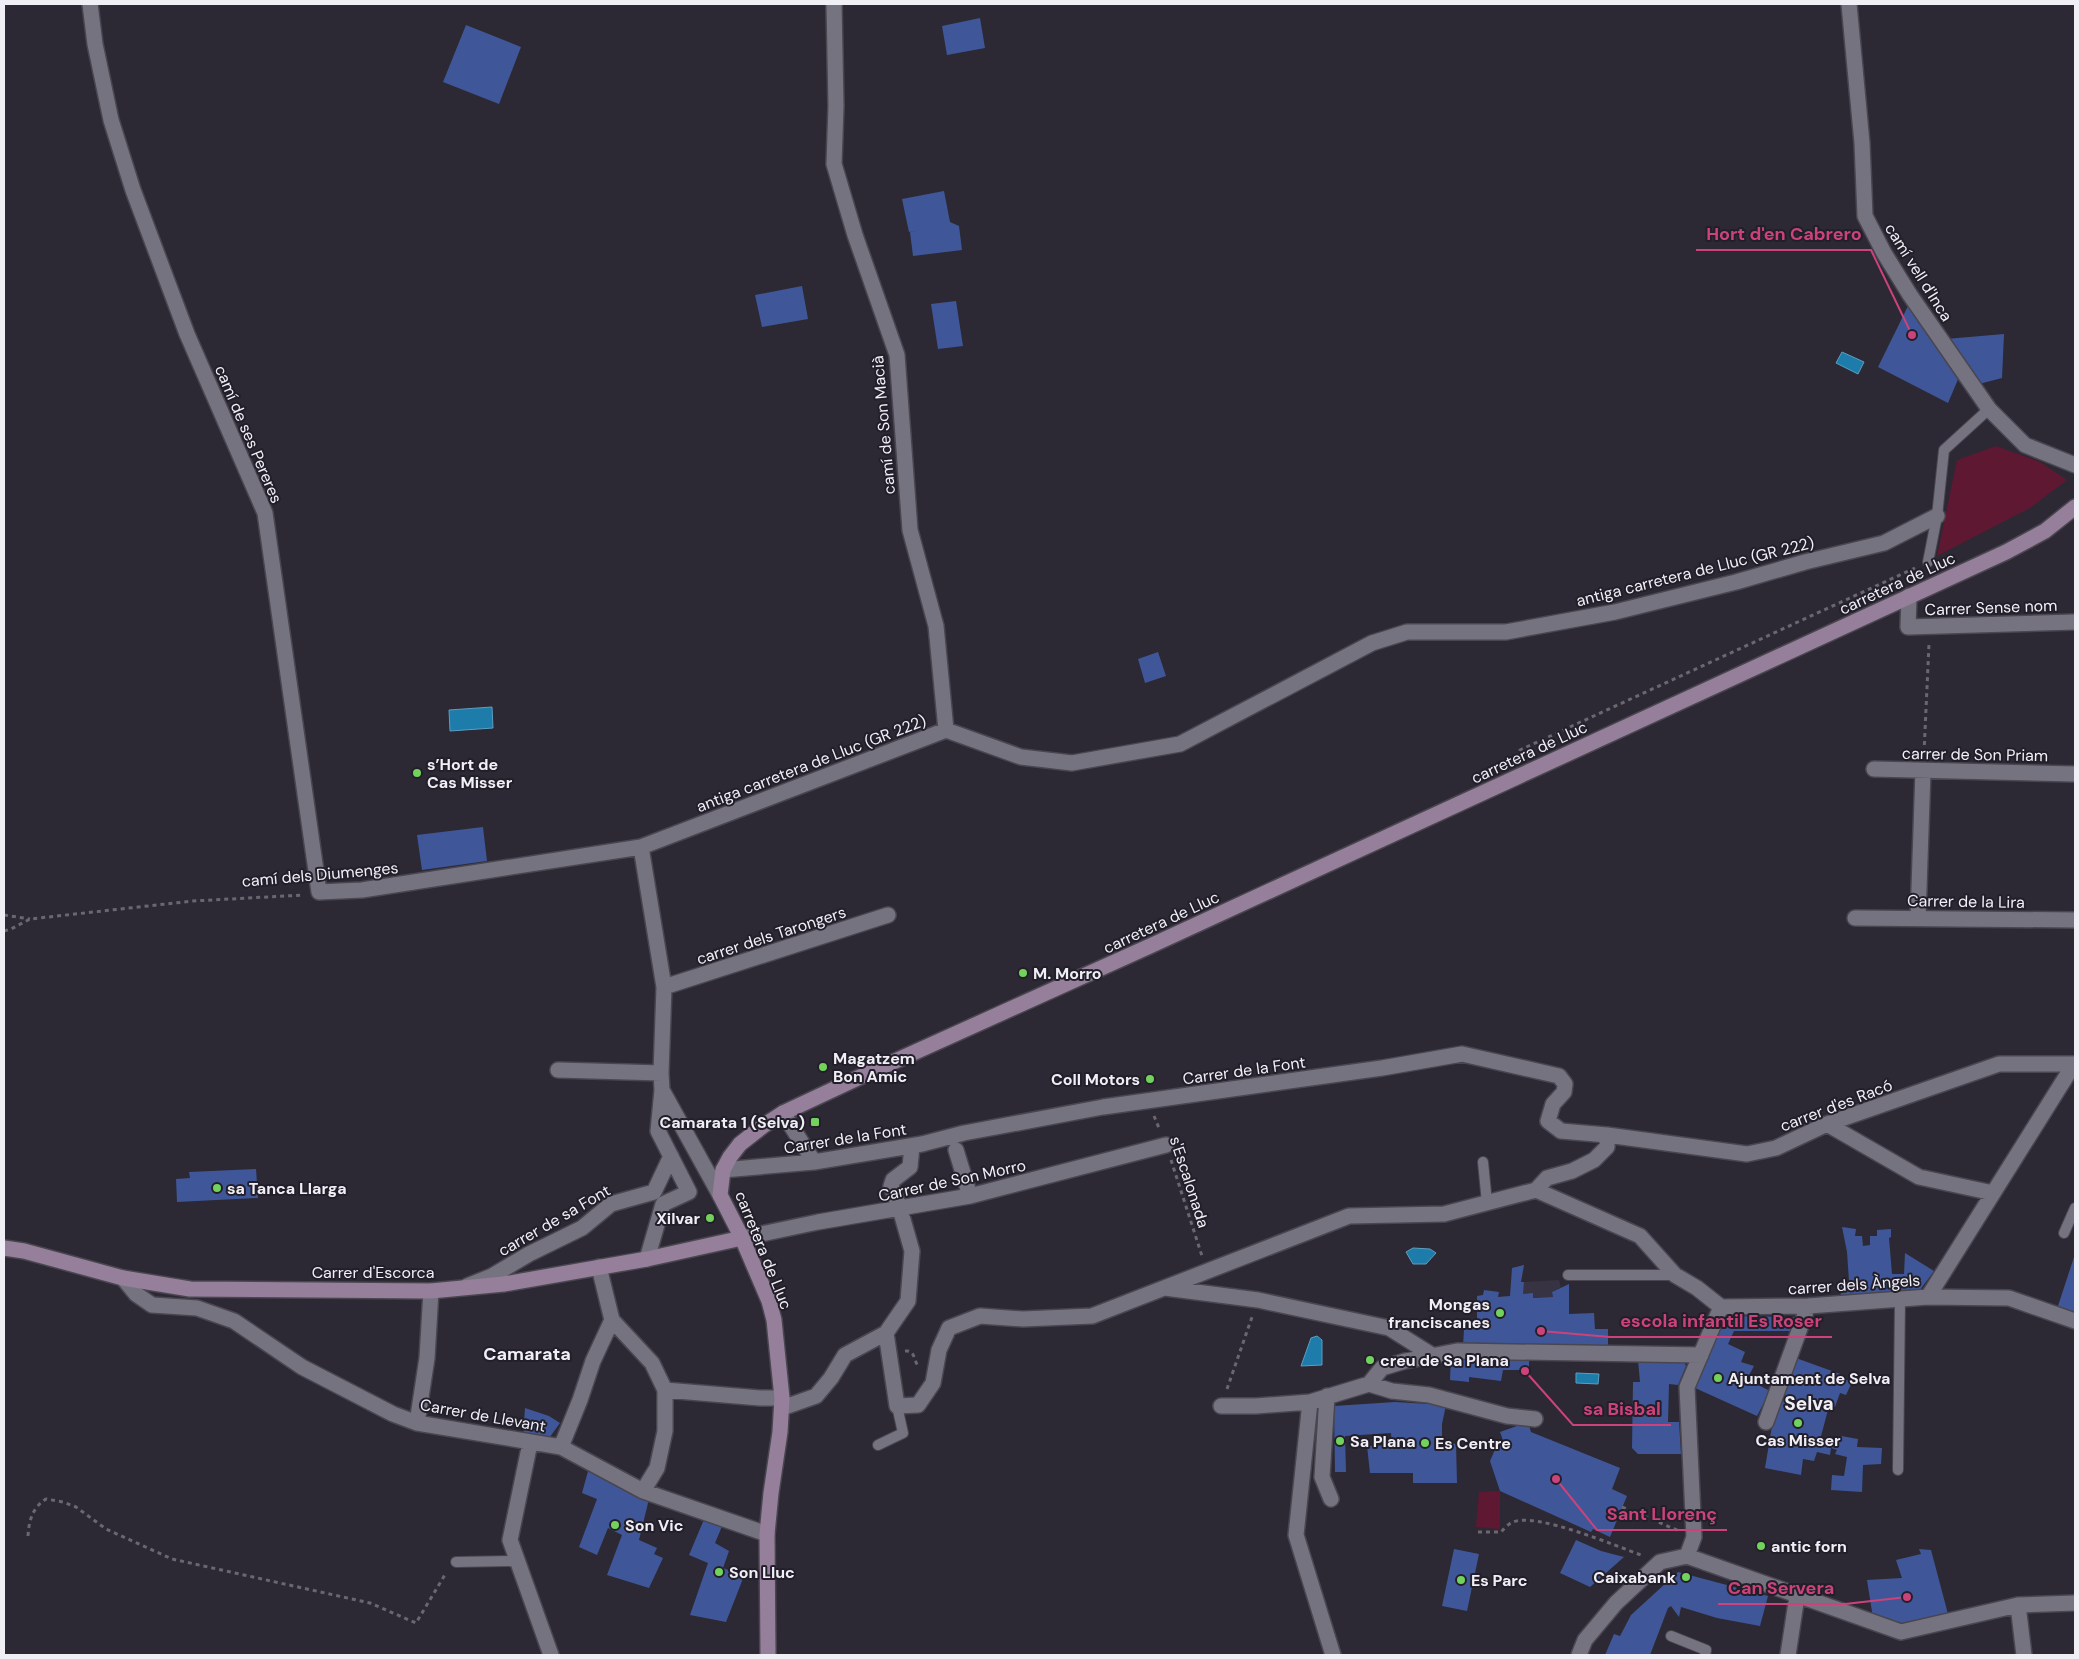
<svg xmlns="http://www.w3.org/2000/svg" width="2079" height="1659" viewBox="0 0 2079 1659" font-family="'DM Sans',sans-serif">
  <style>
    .built { fill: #383343 }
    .green { fill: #5f1832 }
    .water { fill: #1d7caa; stroke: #5d9ec1 }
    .building { fill: #3f5798 }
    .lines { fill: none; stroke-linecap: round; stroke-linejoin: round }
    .lane-casing { stroke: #4a4650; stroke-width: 12 }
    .street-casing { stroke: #4a4650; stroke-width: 18 }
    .secondary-casing { stroke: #4a4650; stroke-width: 18 }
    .path { stroke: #6a6771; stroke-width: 3; stroke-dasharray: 4 4; stroke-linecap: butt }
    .lane { stroke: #767380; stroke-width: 10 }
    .street { stroke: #767380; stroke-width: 15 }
    .secondary { stroke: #957f9a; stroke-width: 15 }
    .poi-dot { fill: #73d25c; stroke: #221f2a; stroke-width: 2 }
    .labels { text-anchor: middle; stroke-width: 4; stroke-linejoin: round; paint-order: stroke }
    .street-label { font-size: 16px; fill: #f1eff6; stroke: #221f2a }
    .poi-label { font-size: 16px; font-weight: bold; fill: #f1eff6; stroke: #221f2a; text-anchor: start }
    .neighbourhood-label { font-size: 18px; font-weight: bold; fill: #f1eff6; stroke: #221f2a }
    .quarter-label { font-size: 19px; font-weight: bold; fill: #f1eff6; stroke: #221f2a }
    .leader { fill: none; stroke: #cb437a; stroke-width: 2 }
    .callout-dot { fill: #cb437a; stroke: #221f2a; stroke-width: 2 }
    .callout-label { font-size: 18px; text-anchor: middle; font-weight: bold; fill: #cb437a; stroke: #221f2a; stroke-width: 4; stroke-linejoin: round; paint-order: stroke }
  </style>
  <rect width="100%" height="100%" fill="#2c2934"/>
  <path class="built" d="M1559,1280l2,7 -9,5 1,5 -31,1 2,-16z"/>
  <path class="green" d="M1996,446l44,16 27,18 -37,28 -93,48 20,-96z
    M1500,1491v38l-24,-2 3,-35z"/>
  <path class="water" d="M1842,352l22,10 -6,12 -22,-11z
    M492,707l1,21 -43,3 -1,-21z
    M1413,1248l17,1 6,4 -10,11h-13l-7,-12z
    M1317,1336l5,4v25l-21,1 10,-28z
    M1576,1373l23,1 -1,10 -22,-1z"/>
  <path class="building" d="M980,18l5,30 -38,7 -5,-29z
    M466,25l55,22 -22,57 -56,-22z
    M944,191l6,31 9,4 3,24 -49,6 -3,-24 10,-2 -11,2 -7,-33z
    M802,286l6,33 -46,8 -7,-32z
    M956,301l7,45 -25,3 -7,-45z
    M1909,304l50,73 -11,26 -70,-36z
    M2004,334l-2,44 -23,6 -33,-45z
    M1158,652l8,24 -21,7 -7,-24z
    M483,827l4,34 -65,9 -5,-35z
    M256,1169l2,29 -81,4 -1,-23 14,-1 -1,-6z
    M1842,1227l14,2 -1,7h7l1,10 7,-1v-9h7v-6l14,-1v8l-2,1 3,36h12l1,-21 29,18 -17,23 -76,4 -1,-17h9l-2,-29z
    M2075,1254v61l-18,-6z
    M1524,1265l-3,17h3l-1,12 10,-1v5l20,-1 -1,-5 17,-8v30l25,-1 1,16h13v17l-145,1 1,-18 13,-1v-32l6,-1 1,-5 15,2 -1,5 12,-1 2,-28z
    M1725,1316l70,1 -5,14h-56l-6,13 17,8 -4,10 13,4 -7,13 23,12 -13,25 -62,-28z
    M1451,1356l78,1v13h-26l-2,11 -32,-4v5l-19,-2z
    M1796,1358l47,17 -1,3 10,4 -6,13 -6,-2 -5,14 -6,-1 -9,34 12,3v-3l7,1 2,-5 17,3 -1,8 25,1 -1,16 -18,1 -1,27 -31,-2 1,-15 12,1 3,-19 -12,-3 2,-4 -6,-2 -1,7 -13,-3 -3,9 -11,-2 -2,16 -36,-7 7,-42z
    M1638,1360h45l3,6 -8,19 -9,-1 -1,38h11l2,32h-43l-6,-6 1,-66h7z
    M1395,1402l51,3 -4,19v18l14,2 1,39h-44v-10h-43l-3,-27 25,-1 -1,-12 -46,3 1,36h-11l-1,-66z
    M525,1408l24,8 11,7 -13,18 -24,-4z
    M1528,1422l3,10 89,36 -8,21 15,7 -17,41 -17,-8 -2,3 -91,-41 -10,-30 7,-16 8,1 -5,-14z
    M590,1464l59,35 -10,41 18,8 -3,6 9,4 -14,30 -42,-13 15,-40 -14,-7 -11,27 -18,-8 18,-48 -15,-6z
    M705,1517l18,7 -8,19 14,8 -6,17 21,8 -18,46 -36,-7 18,-52 -19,-8z
    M1576,1540l25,11 23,6 -34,30 -30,-14z
    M1454,1549l25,5 -12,57 -25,-5z
    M1919,1549l12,1 17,64 -47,13 -28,-9 -6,-38 35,-2 -6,-18 25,-6z
    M1678,1572l90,24 -8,30 -43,-8 -36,-11 -2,10 -8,-11 -3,2 -18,47h-45l9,-21 6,2 11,-21z"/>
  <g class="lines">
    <g class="lane-casing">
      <path id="lane" d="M1928,562l9,-46 7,-66 45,-41
        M1483,1162l4,41
        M2064,1233l11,-25
        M1568,1275h107
        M878,1445l25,-12 -6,-27
        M1898,1470l2,-171
        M456,1562l61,-1
        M1671,1636l35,14 -1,5"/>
    </g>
    <g class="street-casing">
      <path id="street" d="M90,4l5,40 16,76 22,70 54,144 78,179 54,379 43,-2 279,-43 305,-117 75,27 51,6 108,-19 192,-101 35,-11h99l109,-20 121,-30 69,-20 79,-19 53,-27
        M834,4l2,102 -2,58 21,71 42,120 13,175 26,96 10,104
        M1849,4l13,139 3,73 19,37 26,42 79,114 36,36 50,20
        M1909,596l-1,31 167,-5
        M1874,769l201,5
        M641,847l23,140 -3,86 1,17
        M1855,918l220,2
        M1918,918l5,-147
        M664,987l224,-72
        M558,1070l103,3
        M783,1113l31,49
        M1827,1124l92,53 74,16
        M956,1150l14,46
        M723,1170l91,-8 108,-18 42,-11 139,-26 279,-39 80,-14 97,22 6,8 -1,8 -11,12 -5,17 13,10 46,4 140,19 29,-6 51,-24 172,-60h76
        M1536,1190l11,-12 25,-7 22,-11 13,-13v-12
        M742,1238l76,-16 152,-26 196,-51
        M647,1259l16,-55 26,-12 -31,-61 4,-41 58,105
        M123,1278l13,16 16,11 45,3 37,13 68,46 91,47 24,9 144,24 82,44 124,43
        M467,1286l25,-10 37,-22 53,-26 29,-24 43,-12 17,-36
        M1165,1288l93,12 131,28 43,27
        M1928,1297l81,1 66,23
        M1721,1307l87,-1 120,-9 146,-233
        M612,1320l40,43 13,27v41l-8,37 -14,23
        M886,1333l11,73 21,-1 15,-22 6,-33 10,-22 31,-12 43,3 69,-3 257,-100 95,-2 92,-24 104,46 35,39 22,13 24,19
        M1369,1384l13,-16 23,-7 52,-10 244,4
        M665,1390l95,8h22
        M1327,1396l-5,81 9,22
        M1310,1402l-14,133 37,120
        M1221,1406h35l54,-4 59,-18 23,7 37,4 78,21 28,3
        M782,1408l34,-12 15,-18 14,-23 41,-22 22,-32 4,-50 -12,-42 -9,-23 2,-6 17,-13 2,-21
        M1766,1422l42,-116
        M417,1423l10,-65 4,-67
        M530,1443l-20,97 41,115
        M561,1447l19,-47 13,-39 19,-41 -13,-53
        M1687,1556l214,76 117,-27 57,-2
        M1687,1556l7,-19 -7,-150 34,-80
        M2018,1605l6,50
        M1579,1655l6,-15 31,-37 44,-41 27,-6
        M1788,1655l9,-59"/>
    </g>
    <g class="secondary-casing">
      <path id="secondary" d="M4,1248l20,3 99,27 67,11 241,2 73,-7 143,-25 95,-21
        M768,1655l-1,-121 4,-41 9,-61 2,-34 -8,-78 -5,-19 -27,-63 -22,-43 3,-25 7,-13 10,-13 23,-18 20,-13 79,-37 288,-130 856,-394 39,-21 30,-24"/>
    </g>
    <path class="path" d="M1924,753l5,-109
      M1516,758l4,-8 395,-182
      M4,915l26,4
      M4,931l7,-2 19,-10 163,-18 111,-6
      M1154,1116l5,12
      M1171,1160l31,96
      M905,1351c11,-1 8,10 14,16
      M1227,1389l25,-72
      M1622,1507l55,23
      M1478,1532h23c3,-3 8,-9 12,-10 23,-10 103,24 128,33
      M28,1536c1,-15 4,-28 18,-37l17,3 13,5 30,22 66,30 198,44 46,20 30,-50"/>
    <use href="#lane" class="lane"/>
    <use href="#street" class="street"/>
    <use href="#secondary" class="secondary"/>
  </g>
  <g class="poi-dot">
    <circle cx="417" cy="773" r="5"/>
    <circle cx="1023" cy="973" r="5"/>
    <circle cx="823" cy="1067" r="5"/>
    <circle cx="1150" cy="1079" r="5"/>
    <rect x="810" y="1117" width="10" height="10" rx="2.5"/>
    <circle cx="217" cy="1188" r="5"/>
    <circle cx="710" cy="1218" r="5"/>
    <circle cx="1500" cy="1313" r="5"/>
    <circle cx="1370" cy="1360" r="5"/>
    <circle cx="1718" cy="1378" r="5"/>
    <circle cx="1798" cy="1423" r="5"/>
    <circle cx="1340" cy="1441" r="5"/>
    <circle cx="1425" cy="1443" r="5"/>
    <circle cx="615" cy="1525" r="5"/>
    <circle cx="1761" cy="1546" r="5"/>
    <circle cx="719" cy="1572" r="5"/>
    <circle cx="1686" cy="1577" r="5"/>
    <circle cx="1461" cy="1580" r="5"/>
  </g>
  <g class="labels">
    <g class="street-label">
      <text transform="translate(1919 272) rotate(58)" y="6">camí vell d'Inca</text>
      <text transform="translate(883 425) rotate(-95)" y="6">camí de Son Macià</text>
      <text transform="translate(249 434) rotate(67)" y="6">camí de ses Pereres</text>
      <text transform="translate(1695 571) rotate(-14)" y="6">antiga carretera de Lluc (GR 222)</text>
      <text transform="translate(1897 583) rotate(-25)" y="6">carretera de Lluc</text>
      <text transform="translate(1991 607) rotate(-2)" y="6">Carrer Sense nom</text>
      <text transform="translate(1529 752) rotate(-25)" y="6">carretera de Lluc</text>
      <text transform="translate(1975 754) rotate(1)" y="6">carrer de Son Priam</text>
      <text transform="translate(811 763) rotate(-21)" y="6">antiga carretera de Lluc (GR 222)</text>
      <text transform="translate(320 874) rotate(-5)" y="6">camí dels Diumenges</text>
      <text transform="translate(1966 901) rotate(1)" y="6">Carrer de la Lira</text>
      <text transform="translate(1161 922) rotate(-25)" y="6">carretera de Lluc</text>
      <text transform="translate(771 935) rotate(-18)" y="6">carrer dels Tarongers</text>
      <text transform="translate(1244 1070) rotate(-8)" y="6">Carrer de la Font</text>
      <text transform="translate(1836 1105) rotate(-21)" y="6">carrer d'es Racó</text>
      <text transform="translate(845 1138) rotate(-9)" y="6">Carrer de la Font</text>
      <text transform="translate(952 1180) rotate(-12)" y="6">Carrer de Son Morro</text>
      <text transform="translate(1190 1182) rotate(72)" y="6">s'Escalonada</text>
      <text transform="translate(554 1220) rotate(-30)" y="6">carrer de sa Font</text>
      <text transform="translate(764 1250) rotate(68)" y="6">carretera de Lluc</text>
      <text x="373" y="1278">Carrer d'Escorca</text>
      <text transform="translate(1854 1284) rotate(-4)" y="6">carrer dels Àngels</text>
      <text transform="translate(483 1415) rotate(10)" y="6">Carrer de Llevant</text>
    </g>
    <g class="poi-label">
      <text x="427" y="770">s’Hort de<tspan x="427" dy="18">Cas Misser</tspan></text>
      <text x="1033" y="979">M. Morro</text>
      <text x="833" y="1064">Magatzem<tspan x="833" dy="18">Bon Amic</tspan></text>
      <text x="1140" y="1085" text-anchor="end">Coll Motors</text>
      <text x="805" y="1128" text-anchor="end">Camarata 1 (Selva)</text>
      <text x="227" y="1194">sa Tanca Llarga</text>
      <text x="700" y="1224" text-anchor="end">Xilvar</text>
      <text x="1490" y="1310" text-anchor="end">Mongas<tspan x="1490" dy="18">franciscanes</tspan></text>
      <text x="1380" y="1366">creu de Sa Plana</text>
      <text x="1728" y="1384">Ajuntament de Selva</text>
      <text x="1798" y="1446" text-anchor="middle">Cas Misser</text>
      <text x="1350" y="1447">Sa Plana</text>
      <text x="1435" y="1449">Es Centre</text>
      <text x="625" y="1531">Son Vic</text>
      <text x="1771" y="1552">antic forn</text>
      <text x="729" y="1578">Son Lluc</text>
      <text x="1676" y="1583" text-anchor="end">Caixabank</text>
      <text x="1471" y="1586">Es Parc</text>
    </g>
    <g class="neighbourhood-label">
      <text x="527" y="1360">Camarata</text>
    </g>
    <g class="quarter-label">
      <text x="1809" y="1410">Selva</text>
    </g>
  </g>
  <path class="leader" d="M1912 335L1871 250H1696M1541 1331L1610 1337H1832M1525 1371L1573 1425H1671M1556 1479L1597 1530H1727M1907 1597L1845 1604H1718"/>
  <g class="callout-dot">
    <circle cx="1912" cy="335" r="5"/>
    <circle cx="1541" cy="1331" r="5"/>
    <circle cx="1525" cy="1371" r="5"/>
    <circle cx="1556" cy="1479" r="5"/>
    <circle cx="1907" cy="1597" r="5"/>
  </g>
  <g class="callout-label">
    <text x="1784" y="240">Hort d'en Cabrero</text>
    <text x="1721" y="1327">escola infantil Es Roser</text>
    <text x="1622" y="1415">sa Bisbal</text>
    <text x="1662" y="1520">Sant Llorenç</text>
    <text x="1781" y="1594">Can Servera</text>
  </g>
  <rect width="2079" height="1659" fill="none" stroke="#f1eff6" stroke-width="10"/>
</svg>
